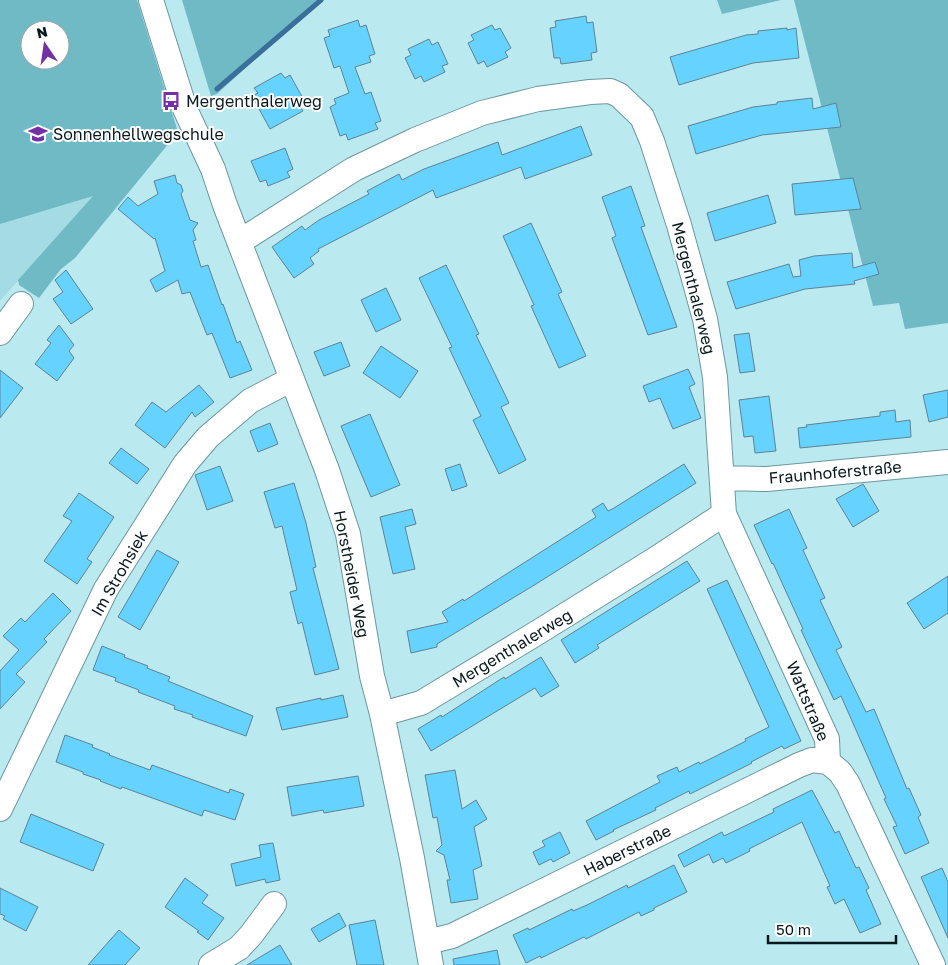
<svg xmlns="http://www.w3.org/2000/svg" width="948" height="965" viewBox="0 0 948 965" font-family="'Golos Text',sans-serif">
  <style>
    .built { fill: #a4dbe4 }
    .green { fill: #6fbac5; fill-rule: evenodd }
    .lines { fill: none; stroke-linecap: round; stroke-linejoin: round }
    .stream { stroke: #396f9b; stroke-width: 5 }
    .building { fill: #66d2ff; stroke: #5e8393 }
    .minor-casing { stroke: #6b979e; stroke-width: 26 }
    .minor { stroke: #fff; stroke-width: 24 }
    .labels { text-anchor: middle; stroke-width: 4; stroke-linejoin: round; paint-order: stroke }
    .poi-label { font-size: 16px; fill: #08191c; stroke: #fff; text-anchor: start }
    .street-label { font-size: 16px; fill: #08191c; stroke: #fff }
  </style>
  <rect width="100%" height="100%" fill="#bbe9f0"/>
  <path class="built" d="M0,73l94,122 -94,106z"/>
  <path class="green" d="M0,0h137l41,132 -103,126 -14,11 -22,29 -20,-13 -1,-5 75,-84 -93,28zM30,30h30v30h-30z
    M182,0h142l-45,37 -62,57 -6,2z
    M717,0h64l-59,14z
    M794,0h154v323l-43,6 -6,-26 -26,3z"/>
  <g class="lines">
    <path class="stream" d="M217,89l104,-89"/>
  </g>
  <path class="building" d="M586,16l1,7 6,-1 4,30 -6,1 1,7 -31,4 -1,-6h-6l-4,-30 6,-1 -1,-6z
    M358,20l2,7 6,-2 9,29 -6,2 2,6 -16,5 10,27 6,-2 10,29 -6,2 3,6 -30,11 -2,-6 -6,2 -10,-29 6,-3 -2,-5 15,-6 -9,-27 -6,2 -10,-30 6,-2 -2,-6z
    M492,25l3,5 5,-2 11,20 -6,4 3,5 -21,10 -3,-6 -6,3 -10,-21 6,-3 -3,-5z
    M787,28v2l9,-2 3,30 -46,5 -74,22 -9,-28 76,-22 12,-1v-3z
    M429,39l3,6 6,-3 10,22 -6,2 3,6 -21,10 -3,-6 -6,3 -10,-21 6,-3 -3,-6z
    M281,73l4,5 5,-3 15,27 -6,3 4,6 -33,18 -18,-33 6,-3 -4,-5z
    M812,98l1,11 23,-6 5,24 -79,8 -66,19 -8,-28 65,-19 24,-3v-2z
    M581,126l11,29 -67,24 -4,-12 -85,31 -3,-8 -115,59 1,2 -9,7 4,6 -20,14 -22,-31 30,-21 3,4 14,-10 50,-26 -2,-3 32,-17 3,6 22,-11 74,-27 4,13z
    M285,148l8,21 -6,3 3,5 -22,9 -2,-6 -6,2 -9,-21z
    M175,175l2,8 4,2 2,6 -2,3 9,26 8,3 -5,7 3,10 -3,1 8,26 7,-2 14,40 1,-1 14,39 3,-2 12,29 -22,8 -18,-45 -5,2 -17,-43 -8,2 -4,-14 -22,12 -6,-12 15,-9 -10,-33 -1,1 -36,-30 10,-12 10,9 20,-12 -4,-13z
    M853,178l8,31 -66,6 -3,-31z
    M631,186l14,40 -4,1 36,100 -29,8 -36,-97 4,-2 -14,-39z
    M768,195l8,28 -61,18 -8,-28z
    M531,223l31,69 -4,2 28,62 -27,12 -28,-62 3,-1 -31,-69z
    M852,253l1,15 22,-6 4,12 -25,7 1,3 -50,5 -69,20 -9,-27 62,-18 4,13 8,-1 -2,-16 15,-4z
    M446,265l33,69 -3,1 33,68 -8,4 25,53 -27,14 -26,-54 8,-4 -32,-68 3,-1 -33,-69z
    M66,270l27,39 -22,15 -18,-25 10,-7 -8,-12z
    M386,288l15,32 -25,12 -15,-32z
    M59,325l15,20 -5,6 5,7 -17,23 -22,-17 16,-21 -4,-3z
    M749,333l6,38 -15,2 -6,-38z
    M341,342l9,24 -26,10 -10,-24z
    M381,346l37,25 -18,27 -37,-25z
    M688,369l7,15 -6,3 12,31 -28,11 -13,-31 -11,4 -6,-16z
    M0,370l23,18 -23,30z
    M199,385l15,17 -19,15 -3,-5 -27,36 -30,-23 17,-23 14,10z
    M948,390v27l-19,5 -6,-27z
    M769,396l7,55 -21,2 -2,-17 -9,1 -5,-37z
    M895,410l1,12 14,-2 1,17 -111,11 -2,-20 9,-1 -1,-2 74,-9v-4z
    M370,414l30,71 -29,12 -30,-71z
    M270,423l8,21 -20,8 -8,-21z
    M121,448l28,21 -12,15 -28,-21z
    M460,464l7,22 -15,5 -7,-22z
    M684,464l12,19 -160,101 -99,60v3l-26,6 -4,-22 41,-9 -6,-10 21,-13 1,2 132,-84 -4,-7 11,-7 5,8 6,-3z
    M220,466l13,35 -26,9 -12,-35z
    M294,483l12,40 10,44 -3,1 26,101 -24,6 -13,-53 -4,2 -8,-32 7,-2 -15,-64 -7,2 -11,-36z
    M863,484l16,27 -26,16 -17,-28z
    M79,493l35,24 -27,42 5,3 -15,22 -33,-23 28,-40 -9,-5z
    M412,509l4,15 -11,3 10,42 -22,5 -13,-57z
    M789,509l18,39 -4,2 22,48 -5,2 22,47 -6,3 30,62 8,-3 33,80 2,-1 12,27 -3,2 11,26 -24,11 -12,-27 4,-1 -13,-27 2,-1 -45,-102 -7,4 -33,-70 2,-1 -30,-66 -1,1 -18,-39z
    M157,550l22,12 -39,68 -22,-13z
    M687,561l13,20 -103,64 2,3 -24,15 -14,-23z
    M948,576v37l-24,16 -17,-26z
    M727,580l74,161 -17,8 -2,-3 -31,16 1,1 -62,31 -1,-3 -34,17 1,2 -43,20 1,1 -18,9 -10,-19 74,-39 -3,-6 20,-9 2,5 20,-10 1,2 46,-23 -1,-2 24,-12 -62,-138z
    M53,593l18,18 -27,28 3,3 -31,32 9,8 -25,27v-38l19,-21 -16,-14 18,-18 4,4z
    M102,646l23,9 -1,2 24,9 -1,2 23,9 -2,4 85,35 -7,20 -54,-19 1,-2 -19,-6 1,-3 -37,-14 1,-2 -24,-9 1,-3 -23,-8z
    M541,657l18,29 -18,11 -6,-9 -104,63 -13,-22 23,-14 1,2 62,-40 1,2z
    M343,695l5,22 -66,13 -6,-22 45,-10v2z
    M65,735l28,10 -1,2 18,7 -1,1 41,15 2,-5 77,28 1,-4 14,5 -9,26 -31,-10 -2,6 -80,-29 -1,2 -21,-8 1,-1 -18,-6v-2l-27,-10z
    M455,770l7,39 14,-9 11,19 -13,8 8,39 -9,4 5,29 -27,4 -4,-23h3l-6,-25 -8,-4 6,-6 -5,-28 -4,1 -8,-43z
    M358,776l6,30 -40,7 -1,-3 -31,6 -5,-29z
    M812,790l23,43 4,-2 17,37 3,-1 10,21 -3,2 15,34 -21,9 -16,-34 -9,5 -8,-17 3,-1 -28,-64 -53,27 1,2 -24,12 -3,-5 -10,5 -4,-9 -25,13 -6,-12 44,-23 2,4 50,-24 -1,-3z
    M31,814l73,30 -11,27 -73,-29z
    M560,832l10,21 -17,9 -2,-3 -12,6 -6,-13 12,-6 -3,-5z
    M273,843l7,37 -14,3 -1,-4 -29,7 -5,-22 30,-7 -2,-12z
    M674,865l13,27 -33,16v2l-13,6 -2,-4 -53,27 -2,-2 -43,21 -1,-2 -14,7 -13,-28 15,-7 1,2 43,-21 1,2 14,-6 40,-20 1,3z
    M942,868l6,14v56l-27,-61z
    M185,878l23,17 -6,8 22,15 -16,22 -11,-8 2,-1 -34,-24z
    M0,888l38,19 -12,24 -23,-12 2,-3 -5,-2z
    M339,913l7,13 -27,16 -8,-13z
    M375,920l9,45h-27l-8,-40z
    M119,930l21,18 -15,17h-37z
    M280,945l12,20h-45z
    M497,950l3,15h-46l-1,-6z"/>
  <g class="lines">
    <g class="minor-casing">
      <path id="minor" d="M151,0l34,109 28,60 12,36 102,265 21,64 24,142 10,38 30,144 19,107
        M239,242l115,-73 61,-29 67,-27 56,-14 52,-7 20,-1 9,4 23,22 10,24 27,84 26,94 10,58 9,137 -70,46 -114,71 -119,72 -39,11
        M0,333l21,-29
        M722,478l45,1 181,-17
        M724,514l103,225 1,23 12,10 8,12 85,181
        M0,809l106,-220 79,-125 23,-27 42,-36 42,-22
        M427,942l25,-6 347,-171 13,-5 16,2
        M211,965l28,-17 12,-13 23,-31"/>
    </g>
    <use href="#minor" class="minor"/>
  </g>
  <defs>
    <g id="bus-bare" transform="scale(1.5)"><path d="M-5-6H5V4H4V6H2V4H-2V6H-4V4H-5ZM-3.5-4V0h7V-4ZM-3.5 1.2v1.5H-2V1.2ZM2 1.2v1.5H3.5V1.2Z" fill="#7431a5" stroke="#fff" stroke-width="2.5" paint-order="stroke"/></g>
    <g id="school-bare" transform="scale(1.5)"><path d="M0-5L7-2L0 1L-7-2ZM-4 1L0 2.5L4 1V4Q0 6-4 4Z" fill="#7431a5" stroke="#fff" stroke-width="2.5" paint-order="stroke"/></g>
  </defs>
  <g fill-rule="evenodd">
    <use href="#bus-bare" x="171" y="101"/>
    <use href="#school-bare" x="38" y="134"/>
  </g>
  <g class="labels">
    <g class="poi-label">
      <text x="186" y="107">Mergenthalerweg</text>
      <text x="53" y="140">Sonnenhellwegschule</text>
    </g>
    <g class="street-label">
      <text transform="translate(694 288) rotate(76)" y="6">Mergenthalerweg</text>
      <text transform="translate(835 472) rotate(-5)" y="6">Fraunhoferstraße</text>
      <text transform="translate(119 573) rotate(-60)" y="6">Im Strohsiek</text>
      <text transform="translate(352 574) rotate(79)" y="6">Horstheider Weg</text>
      <text transform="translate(512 648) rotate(-31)" y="6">Mergenthalerweg</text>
      <text transform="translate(808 701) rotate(67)" y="6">Wattstraße</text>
      <text transform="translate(627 850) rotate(-26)" y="6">Haberstraße</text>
    </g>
  </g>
  <g transform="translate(45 45) rotate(347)"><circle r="24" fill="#ffffff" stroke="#9ca3a4"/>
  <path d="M0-4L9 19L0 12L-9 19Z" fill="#7431a5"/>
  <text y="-8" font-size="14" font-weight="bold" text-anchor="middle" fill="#08191c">N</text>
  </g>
  <path d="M768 935v8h128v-8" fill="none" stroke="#08191c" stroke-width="2.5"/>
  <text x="776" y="935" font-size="15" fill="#08191c" stroke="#ffffff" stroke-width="4" paint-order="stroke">50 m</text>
</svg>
